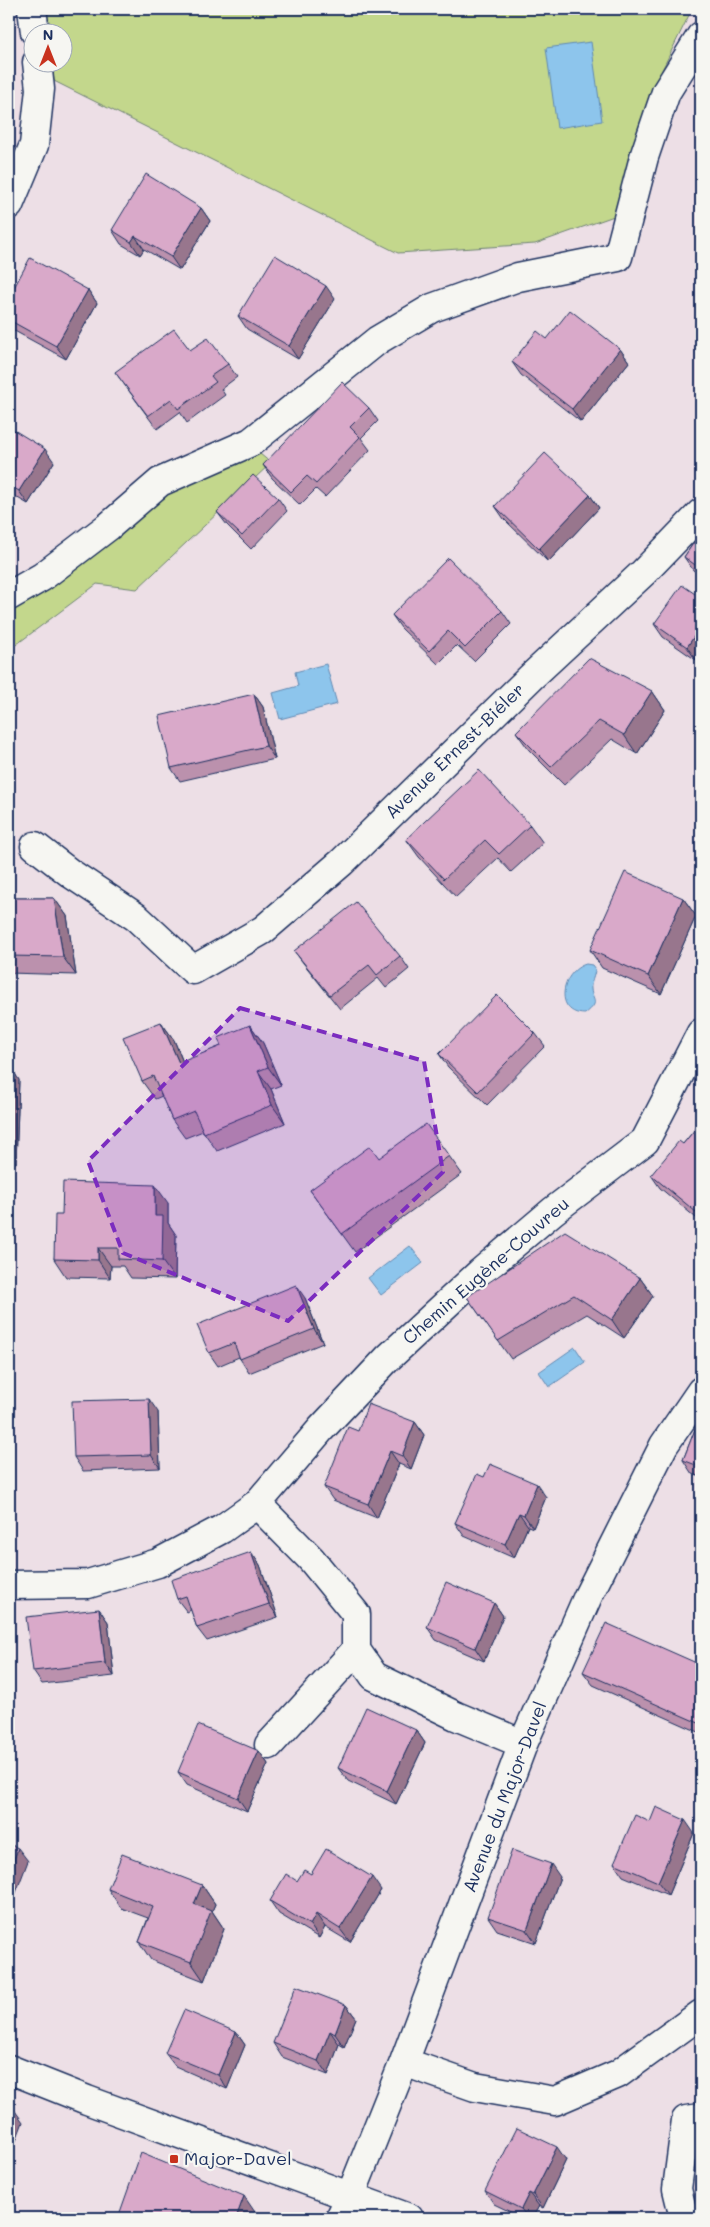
<svg xmlns="http://www.w3.org/2000/svg" width="710" height="2227" viewBox="0 0 710 2227" font-family="Mali,sans-serif">
  <style>
    .green { fill: #c3d78c; stroke: #6f8375 }
    .water { fill: #8dc5ec; stroke: #5f89b3 }
    .lines { fill: none; stroke-linecap: round; stroke-linejoin: round }
    .minor-casing { stroke: #1b2f5e; stroke-width: 31 }
    .minor { stroke: #f6f6f2; stroke-width: 28 }
    .wall { fill: #bb91ad; stroke: #1b2f5e }
    .shaded-wall { fill: #98768d; stroke: #1b2f5e }
    .building { fill: #d9a9c9; stroke: #1b2f5e }
    .marked { fill: #7b2cbf; fill-opacity: 0.2; stroke: #7b2cbf; stroke-width: 4; stroke-dasharray: 10 6; stroke-linejoin: round }
    .poi-dot { fill: #c8321e; stroke: #f6f6f2; stroke-width: 2 }
    .labels { text-anchor: middle; stroke-width: 4.5; stroke-linejoin: round; paint-order: stroke }
    .street-label { font-size: 18px; fill: #1b2f5e; stroke: #f6f6f2 }
    .poi-label { font-size: 18px; fill: #1b2f5e; stroke: #f6f6f2; text-anchor: start }
  </style>
  <rect width="100%" height="100%" fill="#eddfe6"/>
  <filter id="ink" filterUnits="userSpaceOnUse"><feTurbulence type="fractalNoise" baseFrequency=".02" numOctaves="2"/><feDisplacementMap in="SourceGraphic" scale="10" xChannelSelector="R" yChannelSelector="G"/><feConvolveMatrix kernelMatrix="1 2 1 2 8 2 1 2 1" color-interpolation-filters="sRGB"/></filter>
  <g filter="url(#ink)">
    <path class="green" d="M47,9h645l-30,61 -48,146 -79,28 -137,9 -344,-172 -2,-18 10,-1v-30h-13z
      M254,449l17,14 -134,126 -40,-5 -88,66v-48l152,-109z"/>
    <path class="water" d="M591,42l11,79 -45,7 -11,-80z
      M326,664l11,40 -57,15 -7,-26 25,-7 -3,-14z
      M586,964l6,1 3,4c0,7 -5,14 -4,20 1,13 10,12 -6,25 -32,0 -24,-43 1,-50z
      M410,1246l13,17 -42,32 -13,-17z
      M575,1347l10,15 -36,25 -10,-15z"/>
    <g class="lines">
      <g class="minor-casing">
        <path id="minor" d="M32,9l3,23
          M9,205l25,-60 6,-56 -3,-27
          M9,596l33,-19 67,-51 51,-44 91,-40 127,-102 54,-32 86,-31 100,-20 26,-100 22,-65 35,-56
          M35,846l35,27 66,44 57,53 70,-40 79,-68 189,-185 113,-105 57,-59
          M257,1504l54,55 45,55v36l18,26 82,40 67,28
          M9,1585l79,-1 70,-21 64,-34 35,-25 64,-75 67,-71 93,-86 72,-61 92,-70 56,-108
          M269,1745l87,-95
          M404,2062l71,25 80,14 63,-27 83,-60
          M9,2069l78,31 322,118
          M340,2218l10,-21 54,-135 119,-318 65,-148 76,-151 37,-54
          M684,2218l-7,-29 9,-69 15,-2"/>
      </g>
      <use href="#minor" class="minor"/>
    </g>
    <path class="wall" d="M201,208l9,13 -30,49 -36,-21 -4,6 -19,-11 -9,-14z
      M88,290l9,13 -31,56 -57,-31v-31z
      M335,299l-37,60 -51,-30 -9,-13z
      M620,349l9,13 -48,60 -60,-47 -9,-13z
      M190,350l38,14 9,13 -16,12 4,6 -38,28 -7,-11 -23,17 -42,-57z
      M369,408l9,13 -17,17 9,12 -45,47 -9,-8 -16,16 -28,-27 -9,-13z
      M9,427l45,35 -26,42 -19,-11z
      M590,495l9,13 -51,54 -44,-43 -9,-13z
      M278,498l9,13 -36,38 -24,-24 -10,-13z
      M701,532v43l-8,-5 -9,-13z
      M701,598l-5,62 -33,-23 -9,-13z
      M502,611l9,13 -37,37 -17,-16 -19,19 -37,-36 -9,-13z
      M652,691l13,19 -28,44 -25,-15 -48,46 -35,-35 -13,-18z
      M254,694l9,13 12,52 -95,22 -9,-13z
      M530,825l13,18 -32,29 -13,-14 -42,39 -37,-40 -13,-18z
      M9,896l1,2h44l13,18 9,59 -67,-2z
      M683,898l13,18 -35,78 -59,-26 -12,-18z
      M294,951l106,5 9,13 -23,19 -8,-10 -38,31 -36,-45z
      M161,1022l13,18 9,22 38,-16 29,-21 13,18 18,42 -10,4 14,34 -68,28 -14,-20 -18,7 -13,-18 -10,-24 -7,3 -13,-18z
      M535,1033l10,13 -58,59 -39,-38 -9,-13z
      M9,1065l10,15 -3,83h-7z
      M701,1122v100l-41,-34 -9,-13 32,-31z
      M449,1156l13,18 -107,78 -45,-62 69,-32z
      M168,1203v20l8,12 -1,44 -44,-1 -8,-12h-12l-1,12 -44,-1 -12,-18 8,-44z
      M640,1278l13,18 -29,42 -37,-24 -76,45 -44,-62z
      M305,1298l18,45 -74,30 -10,-16 -21,9 -9,-13z
      M158,1412l2,56 -77,3 -9,-14z
      M701,1414v63l-9,-3 -9,-14z
      M415,1422l9,13 -13,34 -12,-5 -22,54 -44,-18 -9,-13 34,-56z
      M484,1477l62,20 -13,31 -5,-2 -14,32 -50,-22 -9,-13z
      M251,1552l9,13 18,52 -71,24 -10,-13 -6,-18 -4,2 -10,-13z
      M494,1603l9,13 -19,45 -48,-21 -9,-13z
      M99,1609l9,13 6,54 -72,8 -9,-13z
      M701,1665v68l-108,-48 -10,-13z
      M416,1730l9,13 -29,61 -48,-23 -10,-13z
      M259,1751l9,13 -21,47 -60,-26 -9,-13z
      M650,1822l44,11 -26,62 -45,-19 -9,-13z
      M311,1874l70,16 -31,52 -25,-15 -6,11 -40,-24 -9,-13 27,-20z
      M560,1877l-24,66 -39,-13 -9,-13z
      M202,1885l13,19 -3,7 12,18 -20,52 -53,-21 -12,-18 9,-24 -27,-10 -13,-19z
      M346,2005l10,13 -12,29 -5,-3 -11,31 -46,-18 -9,-14z
      M236,2032l9,13 -18,44 -52,-23 -10,-13z
      M566,2160l-23,48 -4,-2 -7,12h-9l-29,-14 -9,-13z"/>
    <path class="shaded-wall" d="M201,208l9,13 -30,49 -9,-13z
      M135,236l9,13 -4,6 -9,-13z
      M326,286l9,13 -37,60 -9,-13z
      M88,290l9,13 -31,56 -10,-13z
      M620,349l9,13 -48,60 -9,-13z
      M45,449l9,13 -26,42 -9,-13z
      M590,495l9,13 -51,54 -9,-13z
      M701,626v26l-5,8 -9,-13z
      M652,691l13,19 -28,44 -13,-19z
      M254,694l9,13 12,52 -9,-13z
      M54,898l13,18 9,59 -13,-18z
      M683,898l13,18 -35,78 -13,-18z
      M161,1022l13,18 17,42 -12,-19z
      M250,1025l13,18 18,42 -13,-18z
      M9,1065l10,15 -3,83 -7,-10z
      M258,1071l13,18 14,34 -13,-18z
      M155,1185l13,18v20l8,12 -1,44 -13,-18 -7,-45z
      M701,1206v13l-5,-7z
      M98,1248l13,18 -1,12 -12,-18z
      M640,1278l13,18 -29,42 -12,-18z
      M296,1285l9,13 18,45 -9,-14z
      M149,1399l9,13 2,56 -9,-13z
      M415,1422l9,13 -13,34 -9,-13z
      M390,1451l9,13 -22,54 -9,-14z
      M537,1484l9,13 -13,31 -9,-13z
      M519,1513l9,13 -14,32 -9,-14z
      M251,1552l9,13 18,52 -9,-13z
      M494,1603l9,13 -19,45 -9,-13z
      M99,1609l9,13 6,54 -9,-13z
      M416,1730l9,13 -29,61 -9,-13z
      M259,1751l9,13 -21,47 -9,-13z
      M685,1820l9,13 -26,62 -10,-13z
      M18,1848l10,13 -19,50v-38z
      M551,1864l9,13 -24,66 -9,-13z
      M372,1877l9,13 -31,52 -10,-13z
      M202,1885l13,19 -3,7 12,18 -20,52 -13,-19 3,-58z
      M316,1914l9,13 -6,11 -9,-13z
      M346,2005l10,13 -12,29 -9,-13z
      M330,2031l9,13 -11,31 -10,-14z
      M236,2032l9,13 -18,44 -9,-14z
      M10,2104l13,18 -14,37v-52z
      M557,2147l9,13 -23,48 -10,-13z
      M529,2193l10,13 -7,12h-4l-7,-9z
      M244,2196l15,22h-23z"/>
    <path class="building" d="M146,174l55,34 -30,49 -36,-21 -4,6 -19,-12z
      M275,255l51,31 -37,60 -51,-30z
      M30,258l58,32 -32,56 -47,-26v-23z
      M570,310l50,39 -48,60 -60,-47 25,-31 10,8z
      M174,329l16,21 18,-12 20,26 -17,12 5,6 -38,27 -7,-10 -23,17 -33,-44z
      M342,382l27,26 -19,19 10,10 -44,47 -9,-8 -16,16 -28,-27z
      M9,427l36,22 -26,42 -10,-6z
      M545,453l45,42 -51,54 -44,-43z
      M253,475l25,23 -36,38 -25,-24z
      M701,532v37l-17,-12z
      M448,558l54,53 -37,37 -17,-17 -19,20 -37,-36z
      M682,585l19,13v28l-14,21 -33,-23z
      M589,658l63,33 -28,44 -25,-14 -48,46 -35,-35z
      M254,694l12,52 -95,22 -12,-52z
      M479,770l51,55 -31,29 -14,-14 -41,39 -38,-40z
      M625,872l58,26 -35,78 -58,-26z
      M9,898h45l9,59 -54,-1z
      M356,902l44,54 -23,19 -8,-10 -39,30 -36,-44z
      M497,995l38,38 -57,59 -39,-38z
      M161,1022l18,41 42,-17 -3,-8 32,-13 18,42 -10,4 14,34 -68,28 -10,-22 -22,9 -19,-44 -11,5 -19,-44z
      M701,1122v84l-5,6 -45,-37 28,-34 4,3z
      M426,1124l23,32 -107,78 -32,-44 60,-44 9,12z
      M63,1182l92,3v31h8l-1,45 -44,-2v-11h-20v12l-44,-1 1,-44h7z
      M565,1231l75,47 -28,42 -38,-25 -76,46 -31,-44z
      M296,1285l18,44 -74,30 -6,-16 -25,10 -12,-28z
      M149,1399l2,56 -77,2 -2,-56z
      M368,1404l47,18 -13,34 -12,-5 -22,53 -44,-17 24,-60 10,4z
      M701,1414v53l-18,-7z
      M490,1464l47,20 -13,31 -5,-2 -14,31 -50,-21 22,-49 7,3z
      M251,1552l18,52 -72,24 -11,-32 -9,3 -6,-19z
      M446,1582l48,21 -19,45 -48,-21z
      M99,1609l6,54 -72,8 -7,-54z
      M606,1623l95,42v59l-118,-52z
      M366,1707l50,23 -29,61 -49,-23z
      M198,1725l61,26 -21,47 -60,-26z
      M656,1807l29,13 -27,62 -44,-19 21,-48 15,7z
      M9,1844l9,4 -9,25z
      M326,1849l46,28 -32,52 -24,-15 -6,11 -40,-24 16,-27 11,7 7,-11 7,4z
      M512,1850l39,14 -24,66 -39,-13z
      M122,1854l80,31 -8,19 17,7 -20,51 -52,-20 14,-35 -45,-18z
      M296,1986l50,19 -11,29 -5,-3 -12,30 -45,-18z
      M184,2010l52,22 -18,43 -53,-22z
      M517,2128l40,19 -24,48 -4,-2 -8,16 -36,-18z
      M141,2153l103,43 -8,22h-108l-9,-3z"/>
  </g>
  <path class="marked" d="M240,1008l184,53 19,111 -155,149 -165,-68 -35,-92z"/>
  <rect class="poi-dot" x="169" y="2154" width="10" height="10" rx="2.5"/>
  <g class="labels">
    <g class="street-label">
      <text transform="translate(455 751) rotate(-44)" y="6">Avenue Ernest-Biéler</text>
      <text transform="translate(486 1271) rotate(-41)" y="6">Chemin Eugène-Couvreu</text>
      <text transform="translate(505 1797) rotate(-69)" y="6">Avenue du Major-Davel</text>
    </g>
    <g class="poi-label">
      <text x="184" y="2165">Major-Davel</text>
    </g>
  </g>
  <rect width="710" height="2227" fill="none" stroke="#f6f6f2" stroke-width="30"/>
  <rect x="15" y="15" width="680" height="2197" fill="none" stroke="#1b2f5e" stroke-width="2" filter="url(#ink)"/>
  <g transform="translate(48 48)"><circle r="24" fill="#f6f6f2" stroke="#9ea6b7"/>
  <path d="M0-4L9 19L0 12L-9 19Z" fill="#c8321e"/>
  <text y="-8" font-size="14" font-weight="bold" text-anchor="middle" fill="#1b2f5e">N</text>
  </g>
</svg>
